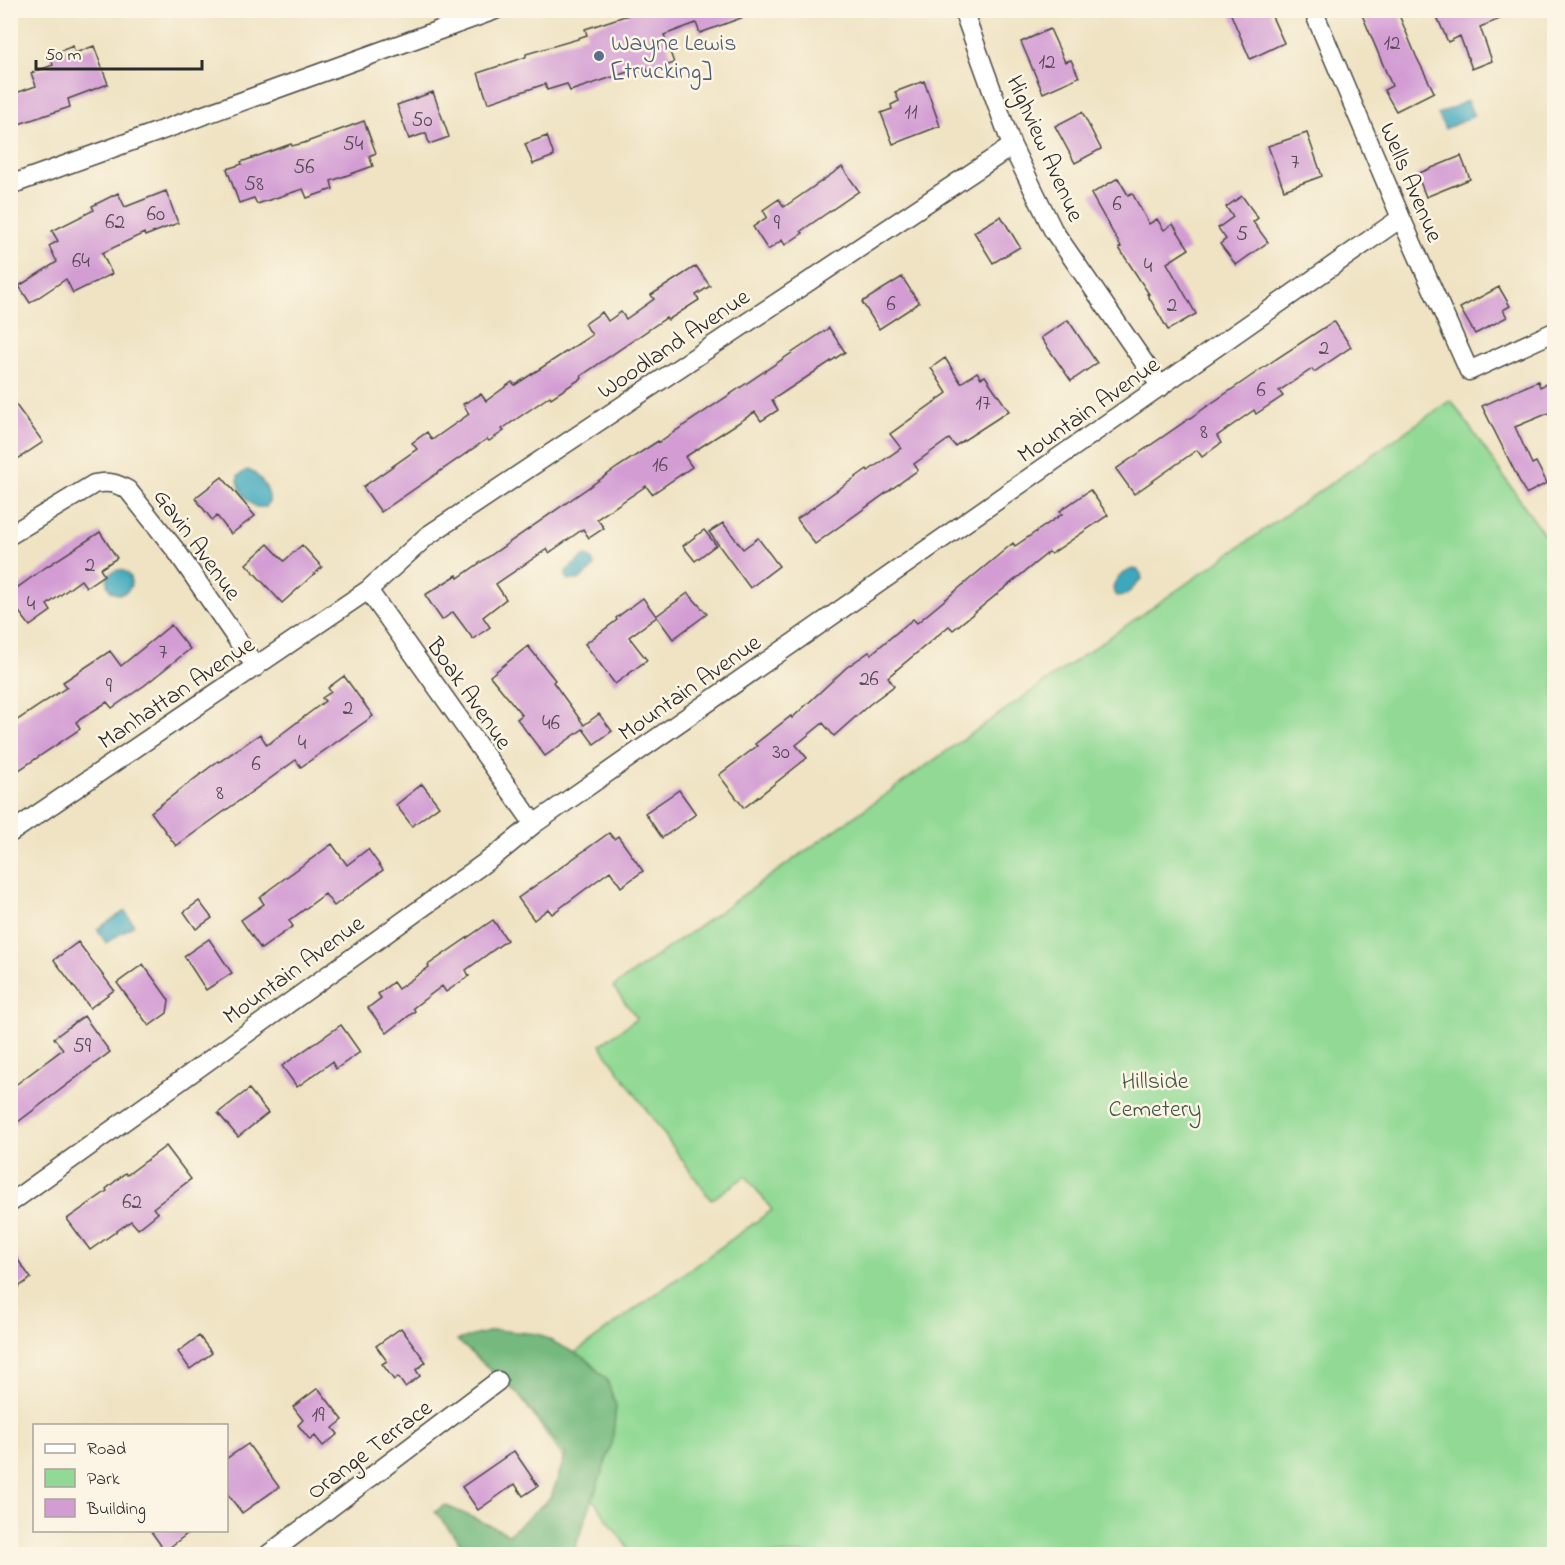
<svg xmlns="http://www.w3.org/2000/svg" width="1565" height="1565" viewBox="0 0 1565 1565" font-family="'Indie Flower',sans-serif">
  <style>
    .green { fill: #91d994; stroke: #5e8260; stroke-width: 1.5 }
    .forest { fill: #74b97e; stroke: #507254; stroke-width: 1.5 }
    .water { fill: #3da8bd; stroke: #346a74; stroke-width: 1.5 }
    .building { fill: #d39dd4 }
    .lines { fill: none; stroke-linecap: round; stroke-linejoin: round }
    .street-casing { stroke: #484742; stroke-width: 21 }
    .street { stroke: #fff; stroke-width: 18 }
    .service-dot { fill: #5c6f8a; stroke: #fcf5e5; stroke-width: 2 }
    .labels { text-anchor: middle; stroke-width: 5; stroke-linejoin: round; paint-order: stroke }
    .number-label { font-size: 21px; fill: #554855 }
    .service-label { font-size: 24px; fill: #4e5e75; stroke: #fcf5e5; text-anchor: start }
    .street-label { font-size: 24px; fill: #2b2b2b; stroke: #fcf5e5 }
    .park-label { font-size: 24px; fill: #445645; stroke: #fcf5e5 }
  </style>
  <rect width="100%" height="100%" fill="#fcf5e5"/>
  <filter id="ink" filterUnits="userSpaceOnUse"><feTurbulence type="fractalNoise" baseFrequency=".0167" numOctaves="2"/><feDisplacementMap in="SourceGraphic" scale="12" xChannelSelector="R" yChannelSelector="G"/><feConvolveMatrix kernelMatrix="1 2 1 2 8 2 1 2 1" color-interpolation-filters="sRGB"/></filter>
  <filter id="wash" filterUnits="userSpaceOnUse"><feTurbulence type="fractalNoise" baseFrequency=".008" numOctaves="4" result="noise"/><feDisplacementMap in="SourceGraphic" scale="24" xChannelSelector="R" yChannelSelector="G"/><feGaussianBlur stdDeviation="1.35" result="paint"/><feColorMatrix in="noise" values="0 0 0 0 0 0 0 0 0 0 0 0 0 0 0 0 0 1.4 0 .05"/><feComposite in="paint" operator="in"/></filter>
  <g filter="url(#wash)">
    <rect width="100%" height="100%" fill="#efe3c3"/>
    <path class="green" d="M1451,400l103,149v1005h-922l-114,-160 254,-184 -26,-34 -35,24 -111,-155 37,-27 -24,-31 433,-306z"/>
    <path class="forest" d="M495,1330l43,4 47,24 22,22 9,26 -4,38 -39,110h-104l-34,-42 10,-7 64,29 42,-37 15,-43 -48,-60 -61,-54z"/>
    <path class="water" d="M1467,101l7,15 -29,13 -7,-15z
      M247,470c11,2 24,21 22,32l-3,5h-10c-9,-6 -20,-20 -18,-31z
      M586,556c6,2 8,5 8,11l-15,13h-10l-3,-4v-5l16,-13z
      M1133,569l5,1 3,4 1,5 -16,16 -10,1c-9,-12 6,-23 17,-27z
      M107 582a12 12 0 1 1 24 0a12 12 0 1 1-24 0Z
      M125,911l9,14 -28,18 -9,-14z"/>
    <g id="blocks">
      <path class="building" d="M626,10h129v3l-55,20 -4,-10 -32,12 10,28 -26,9 -2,-6 -76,25 -3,-7 -20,6 -2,-6 -57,19 -10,-30 48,-16v-3l52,-15v-1l9,-3 -2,-6 43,-14z
        M1229,10h40l15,33 -34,16z
        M1360,10h37l19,46 18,36 -38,19 -12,-21 8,-4z
        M1434,10h85v1l-39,16 12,34 -20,8 -12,-33 -12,6z
        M1050,29l15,33 6,-2 8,17 -36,16 -22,-51z
        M73,46l2,7 19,-7 14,38 -40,15 2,8 -60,20v-32l26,-9 -5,-13 22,-8 -3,-10z
        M924,81l16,45 -47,18 -12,-31 11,-4 -1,-4 8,-4 -4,-9z
        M433,92l16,45 -20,7 -3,-11 -17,6 -12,-34z
        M1082,112l19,37 -26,14 -20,-37z
        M364,121l12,32 -7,3 4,10 -42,15 2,8 -26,9 -4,-9 -46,15 -3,-6 -15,5 -12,-34 15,-5 -1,-2 50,-18 1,2 12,-3z
        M1307,133l15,43 -38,14 -16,-44z
        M547,136l7,20 -21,8 -8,-20z
        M1461,156l9,23 -44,18 -9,-23z
        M842,167l17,24 -58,40 2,2 -18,12 -3,-5 -14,10 -15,-23 14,-10 -4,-7 16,-11 5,8z
        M1118,178l10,17 4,-2 17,31 8,-5 7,11 9,-6 16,25 -22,14 29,51 -28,16 -21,-36h2l-30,-46 2,-1 -30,-53z
        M166,191l12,32 -33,13 -1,-3 -42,20 10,21 -39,19 -7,-14 -36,24 -11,-17 38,-24 -8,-16 9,-5 -6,-10 42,-21 -2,-4 26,-13 7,14z
        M1242,196l16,22 -5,4 15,20 -32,23 -16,-21 6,-5 -8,-11 15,-11 -7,-10z
        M1001,216l19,31 -27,16 -19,-31z
        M696,266l14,20 -14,9 3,5 -31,20 -2,-2 -85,58 1,2 -31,20 -1,-2 -48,33 2,2 -15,10 -2,-2 -106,73 -18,-25 54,-38 -5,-6 15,-11 5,8 37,-26 -6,-10 18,-10 5,7 26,-19 3,3 77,-50 -7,-11 17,-12 6,9 13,-9 5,7 28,-20 -3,-4z
        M902,277l17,26 -40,26 -17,-27z
        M1499,287l11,19 -7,4 4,7 -32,17 -15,-26z
        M1068,320l29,43 -26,18 -30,-43z
        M1334,321l17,26 -37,25 -2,-3 -33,22 4,5 -27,18 -2,-4 -37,26 4,7 -19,14 -5,-7 -63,44 -18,-25 160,-110z
        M829,328l16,24 -73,48 6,10 -17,11 -6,-9 -70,45 7,10 -40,27 -6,-8 -49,33 7,9 -15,10 -6,-9 -34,24 -2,-4 -51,35 10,15 -23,18 7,10 -17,12 -20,-27 -11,8 -17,-25 32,-20 1,3 160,-111 40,-26 1,1z
        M945,358l16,25 16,-11 4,6 4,-2 24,35 -54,35 -6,-7 -35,25 4,6 -103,74 -18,-25 70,-50 1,2 33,-23 -11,-14 57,-41 -16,-25z
        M1554,380v31l-39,16 17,37 4,-2 11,21 -21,11 -44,-88 56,-25 2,6z
        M10,397l33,45 -33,22z
        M222,477l33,39 -24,18 -14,-18 -5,4 -17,-22z
        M1090,490l18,25 -57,39 -2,-2 -96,78 -4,-4 -61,51 6,9 -24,18 -36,32 -11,-13 -27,22 11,13 -63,50 -25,-33 38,-29 -2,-2 36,-28 1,2 55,-51 22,-15 2,2 42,-35 4,4 96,-80 2,3 47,-32 -2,-3z
        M723,523l20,26 15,-11 21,28 -29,22 -41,-56z
        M704,530l12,15 -21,16 -12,-15z
        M100,532l17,26 -17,11 4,6 -18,12 -5,-7 -34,25 4,6 -21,15 -20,-26v-7l36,-26z
        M268,544l16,17 18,-16 20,22 -40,36 -36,-39z
        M688,593l19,21 -34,25 -16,-22 -28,20 18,23 -32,24 -30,-40 32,-24 -1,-2 27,-20 13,18z
        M171,625l19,24 -45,36 -33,23 -5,-6 -31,20 4,7 -70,47v-51l57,-38 -4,-5 47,-31 11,15z
        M528,646l27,34 -2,2 31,43 15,-11 13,17 -18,13 -11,-15 -38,27 -28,-37 5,-4 -32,-39z
        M344,676l29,40 -72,51 -5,-7 -120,86 -25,-34 67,-51 1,1 41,-28 7,11 58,-44 -3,-3 9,-6 -3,-4z
        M422,784l17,22 -27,20 -16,-21z
        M679,790l17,24 -34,24 -17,-25z
        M609,833l5,6 4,-3 25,35 -22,16 -11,-16 -58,43 -4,-5 -14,11 -16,-22z
        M332,844l15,21 21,-16 15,21 -49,36 -9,-12 -36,27 4,5 -32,23 -20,-29 23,-16 -4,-6 10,-9z
        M199,901l13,17 -16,11 -12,-17z
        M493,920l14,20 -41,30 3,6 -23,16 -4,-6 -29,22 2,3 -28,22 -19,-25 13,-10 -3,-4 15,-12 5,7 31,-22 -1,-2z
        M209,939l23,34 -26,17 -22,-34z
        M78,942l36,48 -24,18 -36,-48z
        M143,964l26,36 -2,13 -18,13 -32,-43z
        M84,1016l26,36 -100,76v-39l53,-40 -9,-11z
        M341,1025l19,27 -24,17 -4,-7 -35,25 -15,-21z
        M249,1089l19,24 -30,24 -20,-24z
        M166,1146l25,33 -38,29 5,5 -20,16 -7,-8 -41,29 -23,-31 40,-28 -1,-2 19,-16 2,2z
        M10,1249l21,29 -21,15z
        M401,1328l25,34 -10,8 4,6 -15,11 -7,-10 -4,3 -12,-16 5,-3 -11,-15z
        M199,1336l13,17 -22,16 -12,-17z
        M318,1388l25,32 -10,8 5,6 -15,12 -8,-10 -5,4 -12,-15 5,-5 -10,-13z
        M248,1444l31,43 -37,26 -16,-21v-33z
        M514,1451l24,35 -15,10 -8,-12 -37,26 -16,-23z
        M150,1530h42l-27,21z"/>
    </g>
  </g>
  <g filter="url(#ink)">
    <use href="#blocks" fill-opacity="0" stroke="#484742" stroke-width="1.5"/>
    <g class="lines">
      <g class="street-casing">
        <path id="street" d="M963,10l49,136 41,84 108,157
          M1313,10l88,208 68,153 85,-39
          M10,185l485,-175
          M10,535l84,-51c14,-3 22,-1 34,6l49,62 79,115
          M368,590l166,234
          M10,833l358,-243 59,-54 585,-390
          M10,1203l487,-349 37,-30 867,-606
          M269,1554l229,-173"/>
      </g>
      <use href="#street" class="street"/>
    </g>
  </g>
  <circle class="service-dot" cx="599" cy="56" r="6"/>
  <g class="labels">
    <g class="number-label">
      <text x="1392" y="49">12</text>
      <text x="1047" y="68">12</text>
      <text x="911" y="118">11</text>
      <text x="422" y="126">50</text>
      <text x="353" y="150">54</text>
      <text x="1295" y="168">7</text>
      <text x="304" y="173">56</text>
      <text x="254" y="190">58</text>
      <text x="1117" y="210">6</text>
      <text x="156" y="220">60</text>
      <text x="115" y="228">62</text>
      <text x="777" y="229">9</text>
      <text x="1242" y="240">5</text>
      <text x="81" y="267">64</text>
      <text x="1148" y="272">4</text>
      <text x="891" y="310">6</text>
      <text x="1172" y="311">2</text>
      <text x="1324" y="354">2</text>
      <text x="1261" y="396">6</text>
      <text x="983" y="409">17</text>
      <text x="1204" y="438">8</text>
      <text x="660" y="471">16</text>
      <text x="90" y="571">2</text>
      <text x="31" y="610">4</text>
      <text x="163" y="658">7</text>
      <text x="869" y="685">26</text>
      <text x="109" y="692">9</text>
      <text x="348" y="714">2</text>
      <text x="551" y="729">46</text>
      <text x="302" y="749">4</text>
      <text x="781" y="758">30</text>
      <text x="256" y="770">6</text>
      <text x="220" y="799">8</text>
      <text x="82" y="1052">59</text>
      <text x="132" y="1208">62</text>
      <text x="318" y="1421">19</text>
    </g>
    <g class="service-label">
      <text x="611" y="50">Wayne Lewis<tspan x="611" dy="28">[trucking]</tspan></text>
    </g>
    <g class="street-label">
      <text transform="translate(1046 148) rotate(66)" y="8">Highview Avenue</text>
      <text transform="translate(1412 182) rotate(67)" y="8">Wells Avenue</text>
      <text transform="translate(673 343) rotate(-34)" y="8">Woodland Avenue</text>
      <text transform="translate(1088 409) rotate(-35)" y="8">Mountain Avenue</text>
      <text transform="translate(198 544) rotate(54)" y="8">Gavin Avenue</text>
      <text transform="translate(689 687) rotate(-35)" y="8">Mountain Avenue</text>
      <text transform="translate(176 692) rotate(-34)" y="8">Manhattan Avenue</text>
      <text transform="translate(470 693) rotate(55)" y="8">Boak Avenue</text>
      <text transform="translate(293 969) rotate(-36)" y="8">Mountain Avenue</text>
      <text transform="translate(369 1449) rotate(-37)" y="8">Orange Terrace</text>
    </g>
    <g class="park-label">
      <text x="1155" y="1088">Hillside<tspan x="1155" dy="28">Cemetery</tspan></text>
    </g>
  </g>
  <rect width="1565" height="1565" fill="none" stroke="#fcf5e5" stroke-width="36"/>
  <rect x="33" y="1424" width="195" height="108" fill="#fcf5e5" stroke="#a8a49b" stroke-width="1.5"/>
  <rect x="45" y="1444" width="30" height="9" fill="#ffffff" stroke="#a8a49b" stroke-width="1.5"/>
  <text x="87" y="1454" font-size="18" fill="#2b2b2b">Road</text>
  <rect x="45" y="1469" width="30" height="18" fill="#91d994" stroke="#a8a49b" stroke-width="1.5"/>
  <text x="87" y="1484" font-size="18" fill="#2b2b2b">Park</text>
  <rect x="45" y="1499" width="30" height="18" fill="#d39dd4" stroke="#a8a49b" stroke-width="1.5"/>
  <text x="87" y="1514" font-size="18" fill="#2b2b2b">Building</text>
  <path d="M36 60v9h166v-9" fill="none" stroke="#2b2b2b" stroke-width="3"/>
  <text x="45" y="60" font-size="18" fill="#2b2b2b" stroke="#fcf5e5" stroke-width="4.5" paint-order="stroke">50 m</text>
</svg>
